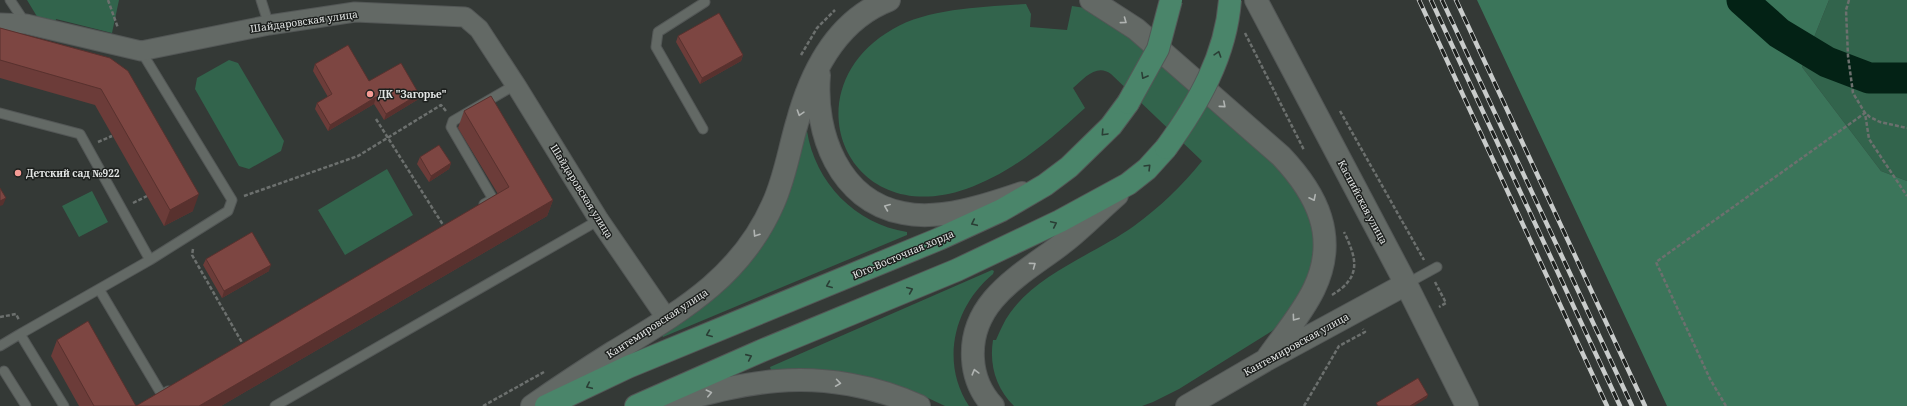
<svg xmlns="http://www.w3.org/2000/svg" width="1907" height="406" viewBox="0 0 1907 406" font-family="'Noto Serif',serif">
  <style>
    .green { fill: #32644c }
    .forest { fill: #3b755a }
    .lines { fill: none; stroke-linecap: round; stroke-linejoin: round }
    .river { stroke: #032215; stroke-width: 31 }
    .service-casing { stroke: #535756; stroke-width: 11 }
    .minor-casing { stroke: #535756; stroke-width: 21 }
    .secondary-casing { stroke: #535756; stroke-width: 24 }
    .primary-casing { stroke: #535756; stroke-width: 24 }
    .path { stroke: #6c706e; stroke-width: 2.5; stroke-dasharray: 4 2; stroke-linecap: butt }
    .service { stroke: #636965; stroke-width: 9 }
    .minor { stroke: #636965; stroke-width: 19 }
    .secondary { stroke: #636965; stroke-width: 22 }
    .primary { stroke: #4a856a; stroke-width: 22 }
    .rail-casing { stroke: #c9cccb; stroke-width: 4.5 }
    .rail { stroke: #1d201e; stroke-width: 3; stroke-dasharray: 9; stroke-linecap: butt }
    .primary-bridge-casing { stroke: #535756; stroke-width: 24; stroke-linecap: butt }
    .primary-bridge { stroke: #4a856a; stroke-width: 22 }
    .wall { fill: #6c3c39 }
    .shaded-wall { fill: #58312e }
    .building { fill: #7d4642; stroke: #58312e }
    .oneway { stroke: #b0b4b2 }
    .oneway2 { stroke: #2a3e35 }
    .poi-dot { fill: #f59c95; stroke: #1d201e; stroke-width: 1.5 }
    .labels { text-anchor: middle; stroke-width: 3; stroke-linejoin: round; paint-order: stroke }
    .street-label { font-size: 10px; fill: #e3e6e5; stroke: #1d201e }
    .poi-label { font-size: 10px; font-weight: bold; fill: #e3e6e5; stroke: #1d201e; text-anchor: start }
  </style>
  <rect width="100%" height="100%" fill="#343936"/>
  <path class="green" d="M27,0h92l-7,33 -56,-14 -1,6 -11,3z
    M1829,0h78v181l-26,-10 -79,-104z
    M1026,4l5,10 -1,13 37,3 5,-24 13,2 30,15 137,117 49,54 14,36 -2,41 -28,47 -13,13 -93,58 -26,13 -11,4h-128c-18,-18 -25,-41 -21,-66h3c4,-9 8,-19 14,-27 28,-40 85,-59 124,-87 26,-19 48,-40 68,-65l-91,-87c-14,-11 -27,4 -38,14l12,20c-35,32 -73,65 -119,81 -121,42 -177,-101 -73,-160 36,-21 91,-22 133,-25z
    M229,60l9,3 46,78 -3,10 -32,18 -10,-3 -44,-77 2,-11z
    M805,130l2,1c8,51 48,93 100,101v3l-244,102 -2,-3 52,-36z
    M387,169l26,46 -68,40 -27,-45z
    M92,191l16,31 -29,15 -17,-31z
    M992,270l2,1 -1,3c-39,32 -53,88 -24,132h-24l-32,-15 -49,-15 -32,-5 -61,-1 -1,-3z"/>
  <path class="forest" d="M1477,0h352l-27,67 79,104 26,10v225h-240z"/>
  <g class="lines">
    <path class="river" d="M1742,0l37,33 48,29 42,16h38"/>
    <g class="service-casing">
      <path id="service" d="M10,0l16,24
        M261,0l8,25
        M0,113l80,21 70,126
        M703,129l-47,-82 2,-15 47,-30
        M484,204l9,-5 -42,-72 2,-6 55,-32 9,-2
        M1406,284l31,-17
        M99,289l63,106 6,-4
        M0,346l20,-12
        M4,371l22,35
        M64,406l-44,-72 130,-74 78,-49 4,-11 -91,-149
        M275,406l324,-186"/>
    </g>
    <g class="minor-casing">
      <path id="minor" d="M0,23l26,1 115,27 128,-26 86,-13 110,5 14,12 38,58 82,133 68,99"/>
    </g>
    <g class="secondary-casing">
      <path id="secondary" d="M1091,0l45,29 145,127c36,38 58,81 33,133 -12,25 -32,48 -48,71
        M1256,0l150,284 61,122
        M819,75c-5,58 20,126 84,138 37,8 84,-8 119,-20
        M532,406c26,-18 53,-36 80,-53 67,-41 128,-74 161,-149 12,-26 16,-54 24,-81 14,-52 40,-103 92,-123
        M658,406c39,-10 79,-22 119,-25 48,-4 99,5 142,25
        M993,406c-12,-13 -19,-30 -20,-47 -4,-61 54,-87 94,-119 17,-14 33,-30 50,-45
        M1187,406l79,-46 140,-76"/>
    </g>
    <g class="primary-casing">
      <path id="primary" d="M546,406l82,-39 311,-128 63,-29 43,-25 24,-18 42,-41 17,-23
        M636,406l125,-55 196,-81 103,-49 68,-37 19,-15 19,-21"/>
    </g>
    <path class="path" d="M108,0l10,28
      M1849,0l-3,10 2,46 5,37 12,20 5,4 10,5 27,6
      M1245,33l59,117
      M801,55l16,-27 18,-18
      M1340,111l84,149
      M376,119l69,109
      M98,142l14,-6
      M244,196l114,-40 83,-51 5,6
      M133,203l14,-7
      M193,249l-1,6 52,91
      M1435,282l11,21 -7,4
      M1332,295c30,-18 25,-36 12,-63
      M0,317l16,-3 3,6
      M483,406l61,-34
      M1304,406l35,-60 26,-14 -2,-3
      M1726,406l-16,-27 -54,-117 209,-149 4,26 38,57"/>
    <use href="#service" class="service"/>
    <use href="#minor" class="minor"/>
    <use href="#secondary" class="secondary"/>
    <use href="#primary" class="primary"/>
    <g class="rail-casing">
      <path id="rail" d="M1419,0l188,406
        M1431,0l189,406
        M1442,0l190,406
        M1456,0l189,406"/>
    </g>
    <use href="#rail" class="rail"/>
    <g class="primary-bridge-casing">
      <path id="primary-bridge" d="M1128,103l30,-54 13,-49
        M1166,148c32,-44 60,-92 64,-148"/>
    </g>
    <use href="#primary-bridge" class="primary-bridge"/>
  </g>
  <path class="wall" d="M0,28l110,30 83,153 -29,15 -69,-121 -95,-27z
    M678,36l65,19 -2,6 -41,23 -24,-42z
    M315,64l54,17 50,13 -2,6 -33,20 -10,-16 -46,27 -13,-22 2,-6 11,-6 -15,-26z
    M464,111l89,89 -6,16 -326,190h-142l-28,-50 6,-16 79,66 362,-212 -40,-66z
    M420,157l31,6 -2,6 -20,13 -12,-18z
    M206,259l63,12 -47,27 -19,-33z"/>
  <path class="shaded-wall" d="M743,55l-2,6 -41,23 2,-6z
    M419,94l-2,6 -33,20 2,-6z
    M376,97l-2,7 -46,27 2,-6z
    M451,163l-2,6 -20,13 2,-6z
    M199,194l-6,17 -29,15 6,-16z
    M6,198l-3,7 -3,1v-5z
    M553,200l-6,16 -326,190h-22z
    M271,265l-2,6 -47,27 2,-7z
    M1428,395l-1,3 -13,8h-4z"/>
  <path class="building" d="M719,13l24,42 -41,23 -24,-42z
    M0,28l110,30 18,13 71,123 -29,16 -69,-121 -101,-29z
    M348,45l21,36 32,-18 18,31 -33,20 -10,-17 -46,28 -13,-22 15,-9 -17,-30z
    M491,96l62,104 -354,206h-105l-37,-66 31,-19 48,85 373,-219 -45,-76z
    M439,145l12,18 -20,13 -11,-19z
    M0,188l6,10 -6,3z
    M252,232l19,33 -47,26 -18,-32z
    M1418,378l10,17 -18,11h-32l-2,-3z"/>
  <defs><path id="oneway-chevron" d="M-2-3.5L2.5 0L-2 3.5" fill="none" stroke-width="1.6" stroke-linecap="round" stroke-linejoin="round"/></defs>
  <g class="oneway">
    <use href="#oneway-chevron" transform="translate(1124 21) rotate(36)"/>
    <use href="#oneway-chevron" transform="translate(1223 105) rotate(41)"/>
    <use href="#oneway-chevron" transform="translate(800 113) rotate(108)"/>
    <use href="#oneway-chevron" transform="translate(1313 198) rotate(64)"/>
    <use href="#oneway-chevron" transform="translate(887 207) rotate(-158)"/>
    <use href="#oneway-chevron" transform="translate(756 234) rotate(123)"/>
    <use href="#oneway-chevron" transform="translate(1033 265) rotate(-36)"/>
    <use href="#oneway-chevron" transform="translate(1295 318) rotate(126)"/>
    <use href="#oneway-chevron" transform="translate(975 372) rotate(-105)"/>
    <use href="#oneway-chevron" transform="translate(838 383) rotate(8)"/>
    <use href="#oneway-chevron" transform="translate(709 393) rotate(-13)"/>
  </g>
  <g class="oneway2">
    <use href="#oneway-chevron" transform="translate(1218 54) rotate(-72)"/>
    <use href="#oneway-chevron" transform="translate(1144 76) rotate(119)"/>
    <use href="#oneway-chevron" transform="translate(1104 133) rotate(133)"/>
    <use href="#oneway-chevron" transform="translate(1148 167) rotate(-45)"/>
    <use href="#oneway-chevron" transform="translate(974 223) rotate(155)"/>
    <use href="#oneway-chevron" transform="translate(1054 224) rotate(-25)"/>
    <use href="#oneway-chevron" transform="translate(829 285) rotate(158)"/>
    <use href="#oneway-chevron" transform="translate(910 290) rotate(-23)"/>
    <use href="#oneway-chevron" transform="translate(709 334) rotate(158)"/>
    <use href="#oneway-chevron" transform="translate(749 357) rotate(-24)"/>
    <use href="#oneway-chevron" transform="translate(589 386) rotate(155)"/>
  </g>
  <g class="poi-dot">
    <circle cx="370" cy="94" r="4"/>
    <circle cx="18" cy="173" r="4"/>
  </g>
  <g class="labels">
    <g class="street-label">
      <text transform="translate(304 21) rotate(-8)" y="4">Шайдаровская улица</text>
      <text transform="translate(582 191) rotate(58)" y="4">Шайдаровская улица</text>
      <text transform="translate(1363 202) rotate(62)" y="4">Каспийская улица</text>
      <text transform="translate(903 254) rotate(-23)" y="4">Юго-Восточная хорда</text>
      <text transform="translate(657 323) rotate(-33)" y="4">Кантемировская улица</text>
      <text transform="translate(1296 344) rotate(-29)" y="4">Кантемировская улица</text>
    </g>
    <g class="poi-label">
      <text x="378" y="98">ДК "Загорье"</text>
      <text x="26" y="177">Детский сад №922</text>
    </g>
  </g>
</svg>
